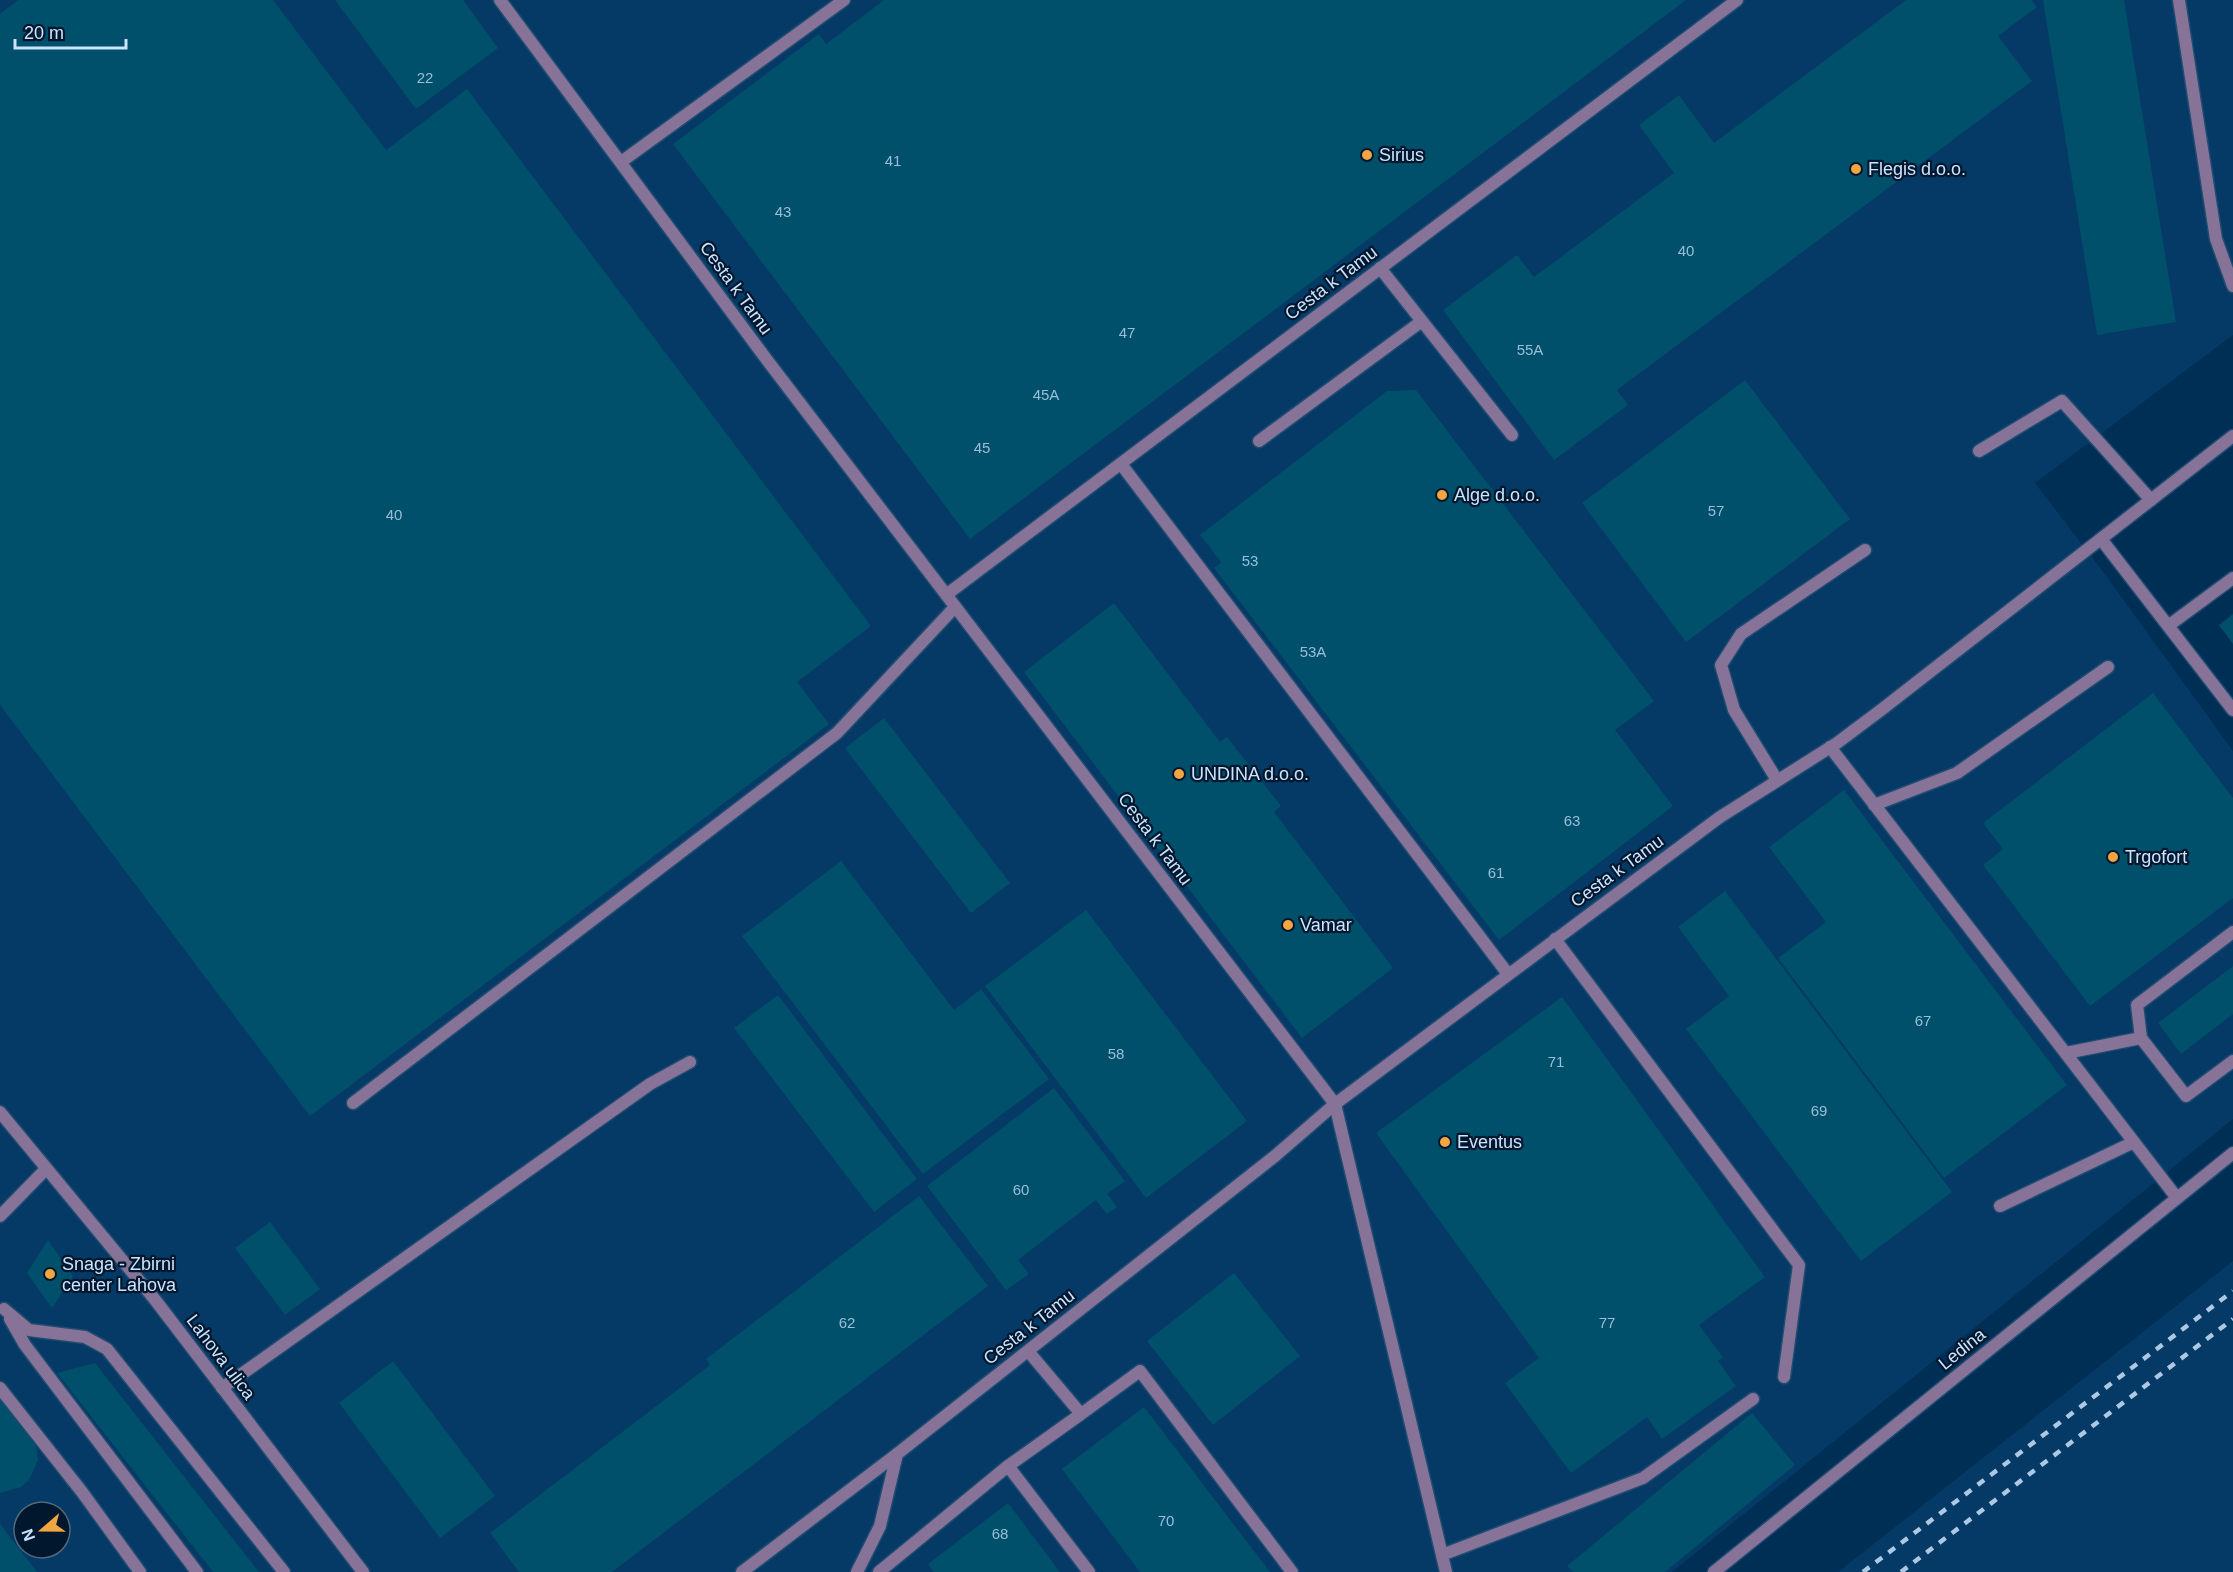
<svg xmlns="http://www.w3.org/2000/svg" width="2233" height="1572" viewBox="0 0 2233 1572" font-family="Arial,sans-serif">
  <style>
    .built { fill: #043a65; fill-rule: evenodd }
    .building { fill: #01506b }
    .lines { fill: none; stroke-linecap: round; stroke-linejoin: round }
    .service-casing { stroke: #204c71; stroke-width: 15 }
    .minor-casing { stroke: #204c71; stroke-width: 15 }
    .service { stroke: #867397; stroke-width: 12 }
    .minor { stroke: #867397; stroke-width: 12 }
    .rail { stroke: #acc8e3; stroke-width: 4.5; stroke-dasharray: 8 8; stroke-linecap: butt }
    .poi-dot { fill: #f2a541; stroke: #01172d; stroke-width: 2 }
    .labels { text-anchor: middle; stroke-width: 4.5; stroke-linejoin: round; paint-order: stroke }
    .number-label { font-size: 15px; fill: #98bed8 }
    .poi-label { font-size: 18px; fill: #cbe3fc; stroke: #01172d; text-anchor: start }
    .street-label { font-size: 18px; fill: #cbe3fc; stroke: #01172d }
  </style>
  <rect width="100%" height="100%" fill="#002f56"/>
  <path class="built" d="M0,0h2233v335l-198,148 72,94 126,174v368l-561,453h-1672zM24,1512h36v36h-36z
    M2233,1261v311h-395z"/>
  <path class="building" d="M18,0h255l113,150 81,-61 404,537 -74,56 32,42 -519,392 -310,-411v-691z
    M335,0h128l35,48 -82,61z
    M884,0h802l-716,539 -297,-395 146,-110 7,10z
    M1906,0h125l6,7 -39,29 34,45 -415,309 11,15 -74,55 -111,-150 74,-55 17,22 140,-104 -35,-48 40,-30 35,48z
    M2043,0h81l52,322 -79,13z
    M1745,380l105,139 -164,123 -104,-139z
    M1416,390l238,311 -39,29 58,76 -174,134 -285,-372 7,-6 -21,-27 187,-144z
    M1114,603l106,139 7,-5 54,69 -7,6 119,156 -91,70 -278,-366z
    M2233,614v30l-14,-19z
    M2153,693l80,105v100l-143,108 -107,-141 20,-16 -20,-26z
    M884,718l126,165 -39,30 -126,-165z
    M1844,790l223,295 -123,93 -166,-220 48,-36 -57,-75z
    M841,861l113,149 27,-21 68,90 -126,95 -181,-238z
    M1725,891l227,301 -91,69 -175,-232 43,-33 -51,-69z
    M1086,910l161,211 -101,77 -161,-212z
    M2233,966v48l-52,40 -23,-31z
    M778,995l139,184 -43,33 -140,-184z
    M1562,997l203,280 -66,48 24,32 -5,4 18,25 -74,53 -15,-22 -76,56 -66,-90 34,-25 -163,-225z
    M1054,1088l71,93 -18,13 10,13 -10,7 -11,-14 -78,60 11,14 -23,16 -79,-104z
    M919,1196l69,90 -376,286h-93l-29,-39 220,-168 -4,-6z
    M270,1222l50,67 -35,26 -50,-67z
    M48,1240l25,36 -21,32 -25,-35z
    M1234,1273l66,83 -87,69 -66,-84z
    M393,1361l102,135 -55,42 -101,-135z
    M95,1363l164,209h-46l-156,-199z
    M0,1397l35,41 3,22 -9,20 -8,7 -21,6z
    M1144,1407l126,165h-130l-78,-103z
    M1752,1413l43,52 -130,107h-92l-6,-6z
    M1008,1503l52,69h-126l-6,-8z
    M0,1524l37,48h-37z"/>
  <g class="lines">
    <g class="service-casing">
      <path id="service" d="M2179,0l37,239 17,47
        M621,162l223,-162
        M1380,268l132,167
        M1259,441l163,-120
        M1979,451l83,-50 89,99
        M1121,464l387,510
        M2101,539l132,171
        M2168,626l65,-48
        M1830,747l347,451
        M1777,780l-43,-70 -13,-45 20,-31 124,-84
        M1874,805l83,-32 151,-106
        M2233,932l-96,73 4,33 45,58 47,-35
        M1555,939l244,326 -15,112
        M2066,1053l75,-15
        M353,1103l484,-370 118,-126
        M1335,1104l111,468
        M2000,1206l134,-64
        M0,1216l46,-47
        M4,1309l25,21 56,7 22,12 177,223
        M10,1319l15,26 172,227
        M1028,1351l53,63 59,-43 152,201
        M0,1388l82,104 58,80
        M222,1388l428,-304 40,-22
        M1008,1466l81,106
        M1442,1555l201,-77 110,-79
        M857,1572l23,-46 17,-72
        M879,1572l129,-106 73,-52"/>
    </g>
    <g class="minor-casing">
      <path id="minor" d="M500,0l267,360 568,744
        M946,595l791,-595
        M0,1112l156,189 207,271
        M742,1572l155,-118 378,-298 60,-52 385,-287 117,-74 44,-33 352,-274
        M1714,1572l519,-419"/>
    </g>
    <use href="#service" class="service"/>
    <use href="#minor" class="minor"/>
    <path class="rail" d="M1863,1572l370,-281
      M1901,1572l332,-253"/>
  </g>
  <g class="poi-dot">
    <circle cx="1367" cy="155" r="6"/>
    <circle cx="1856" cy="169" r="6"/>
    <circle cx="1442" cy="495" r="6"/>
    <circle cx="1179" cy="774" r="6"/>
    <circle cx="2113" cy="857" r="6"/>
    <circle cx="1288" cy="925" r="6"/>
    <circle cx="1445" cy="1142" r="6"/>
    <circle cx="50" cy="1274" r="6"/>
  </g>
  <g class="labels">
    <g class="number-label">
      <text x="425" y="83">22</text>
      <text x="893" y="166">41</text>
      <text x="783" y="217">43</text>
      <text x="1686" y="256">40</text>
      <text x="1127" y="338">47</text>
      <text x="1530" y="355">55A</text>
      <text x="1046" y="400">45A</text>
      <text x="982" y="453">45</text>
      <text x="1716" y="516">57</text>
      <text x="394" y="520">40</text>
      <text x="1250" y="566">53</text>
      <text x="1313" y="657">53A</text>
      <text x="1572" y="826">63</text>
      <text x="1496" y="878">61</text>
      <text x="1923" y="1026">67</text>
      <text x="1116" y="1059">58</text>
      <text x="1556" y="1067">71</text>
      <text x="1819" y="1116">69</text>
      <text x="1021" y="1195">60</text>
      <text x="847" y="1328">62</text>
      <text x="1607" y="1328">77</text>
      <text x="1166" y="1526">70</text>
      <text x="1000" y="1539">68</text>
    </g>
    <g class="poi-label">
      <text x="1379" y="161">Sirius</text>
      <text x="1868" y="175">Flegis d.o.o.</text>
      <text x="1454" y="501">Alge d.o.o.</text>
      <text x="1191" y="780">UNDINA d.o.o.</text>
      <text x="2125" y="863">Trgofort</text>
      <text x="1300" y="931">Vamar</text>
      <text x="1457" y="1148">Eventus</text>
      <text x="62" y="1270">Snaga - Zbirni<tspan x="62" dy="21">center Lahova</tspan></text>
    </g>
    <g class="street-label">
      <text transform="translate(1331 283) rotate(-37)" y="6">Cesta k Tamu</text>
      <text transform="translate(736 288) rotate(54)" y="6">Cesta k Tamu</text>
      <text transform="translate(1155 839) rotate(53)" y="6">Cesta k Tamu</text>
      <text transform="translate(1617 871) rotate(-36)" y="6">Cesta k Tamu</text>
      <text transform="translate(1029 1327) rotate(-38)" y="6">Cesta k Tamu</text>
      <text transform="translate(1962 1349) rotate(-39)" y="6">Ledina</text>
      <text transform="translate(221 1357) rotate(53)" y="6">Lahova ulica</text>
    </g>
  </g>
  <g transform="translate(42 1530) rotate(250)"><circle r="28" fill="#01172d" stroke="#526980" stroke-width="1.5"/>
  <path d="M0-4.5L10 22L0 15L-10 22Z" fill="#f2a541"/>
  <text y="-9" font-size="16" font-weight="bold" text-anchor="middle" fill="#cbe3fc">N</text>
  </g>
  <path d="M15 39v9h111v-9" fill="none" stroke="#cbe3fc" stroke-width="3"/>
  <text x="24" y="39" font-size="18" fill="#cbe3fc" stroke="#01172d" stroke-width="4.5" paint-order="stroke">20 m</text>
</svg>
